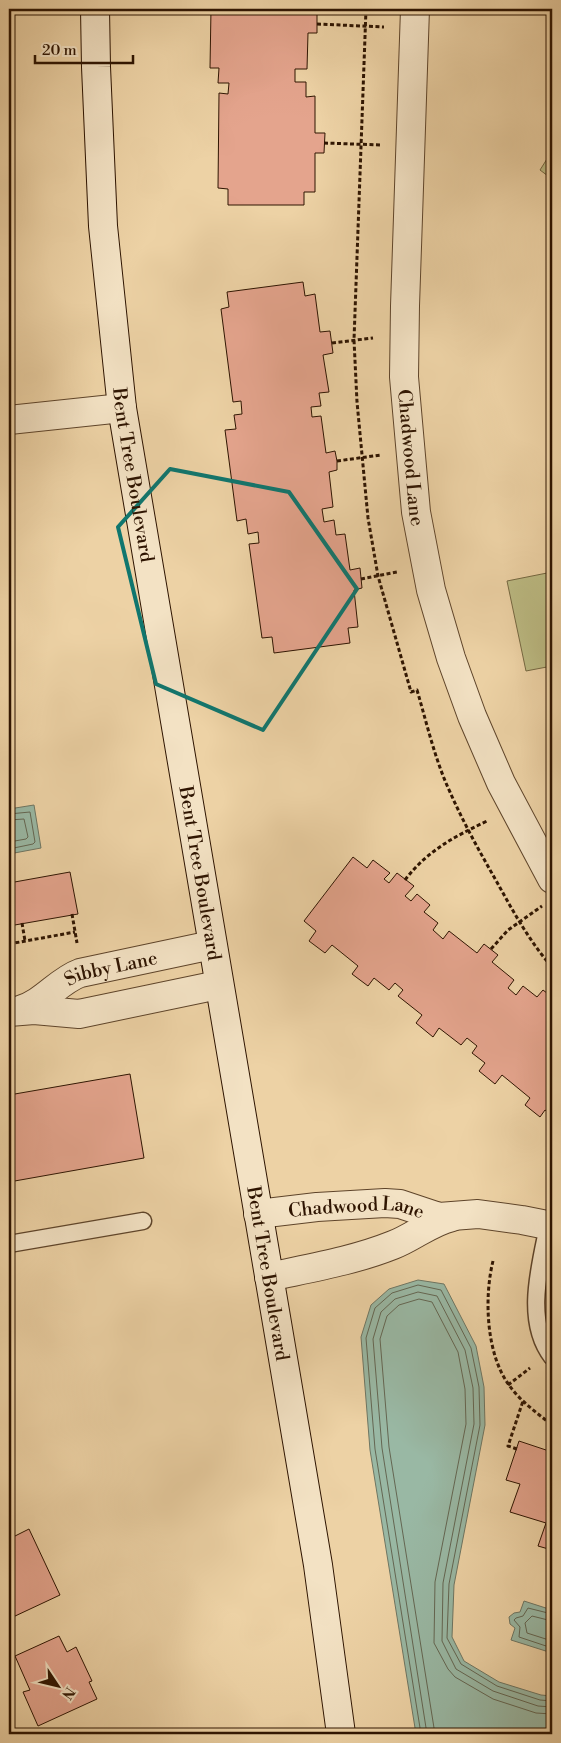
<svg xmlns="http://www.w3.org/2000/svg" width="561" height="1743" viewBox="0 0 561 1743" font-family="'Libre Bodoni',serif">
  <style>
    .green { fill: #bcbb83; stroke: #756842 }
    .water { fill: #99b8a4; stroke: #6e7663 }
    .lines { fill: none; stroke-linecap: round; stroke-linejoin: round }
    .shore { stroke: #646652; stroke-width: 1 }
    .building { fill: #e4a48d; stroke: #2e1401 }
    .lane-casing { stroke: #5e442a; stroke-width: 19 }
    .street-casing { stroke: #5e442a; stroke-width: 30 }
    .secondary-casing { stroke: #2e1401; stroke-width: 30 }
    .path { stroke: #2e1401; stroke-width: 3; stroke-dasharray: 4 2.5; stroke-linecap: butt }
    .lane { stroke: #f3e2c4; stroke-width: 16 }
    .street { stroke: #f3e2c4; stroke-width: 28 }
    .secondary { stroke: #f3e2c4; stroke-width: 28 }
    .marked { fill: none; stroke: #0f766e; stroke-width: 4; stroke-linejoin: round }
    .labels { text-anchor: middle; stroke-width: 5; stroke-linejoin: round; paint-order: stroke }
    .street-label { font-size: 19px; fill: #2e1401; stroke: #f3e2c4 }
  </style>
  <rect width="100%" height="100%" fill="#edd2a5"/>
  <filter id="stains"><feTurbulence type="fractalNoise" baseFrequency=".004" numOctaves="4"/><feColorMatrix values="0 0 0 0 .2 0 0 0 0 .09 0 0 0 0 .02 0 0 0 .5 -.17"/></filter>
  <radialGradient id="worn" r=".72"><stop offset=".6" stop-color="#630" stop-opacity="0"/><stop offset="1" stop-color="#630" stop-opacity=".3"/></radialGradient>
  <path class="green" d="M552,151v28l-12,-9z
    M552,572v94l-26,5 -19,-90z"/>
  <path class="water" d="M34,805l7,43 -32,6v-45z
    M418,1280l26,4 32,62 8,41 1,38 -31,160 -2,52 12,24 35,21 42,13 11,1v38h-136l-46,-284 -9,-113 10,-32 18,-16z
    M524,1601l28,9v43l-41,-13 4,-12 -5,-4 -1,-7 5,-4 6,-1z"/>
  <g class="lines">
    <path class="shore" d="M9,814l21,-2 5,30 -2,2 -24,5
      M9,820l15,-1 4,18 -2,2 -17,3
      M552,1614l-24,-6 -5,8 -7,2 -2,2 6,7 -1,10 33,11
      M552,1621l-20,-5 -7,7 2,10 25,8
      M421,1734l-46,-285 -9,-111 9,-30 17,-15 26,-8 23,5 30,58 8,39 1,38 -31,159 -2,54 14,26 36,22 43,14 12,1
      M427,1734l-45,-286 -9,-109 8,-27 14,-13 23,-7 19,4 28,54 8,38 1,36 -31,159 -1,58 14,28 37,22 45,15 14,1
      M435,1734l-46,-287 -9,-108 7,-23 12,-11 20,-6 13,3 26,50 7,37 1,35 -31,158 -1,61 14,26 7,8 38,22 43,14 16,1"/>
  </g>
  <path class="building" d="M211,9h97v5h9v19h-9l-1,36h-12v13h11v15l9,-1v37h10l-1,20h-9v39h-11v13h-76v-16l-10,-1 1,-95 9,1 1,-11h-11l1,-15h-9z
    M303,282l2,14 10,-2 5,38 10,-1 3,22 -10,2 6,37 -10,1 2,13 -10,1 1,10 9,-1 5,37 9,-2 2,10v9l-8,2 4,35 -11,2 2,13 10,-2 2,15 9,-1 5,36 10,-2 2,20 -8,2 4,37 -10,1 2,15 -76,10 -2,-16 -10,1 -13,-94 10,-1 -1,-11 -10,2 -2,-15 -9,2 -12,-91 11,-1 -2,-14 8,-1 -1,-13 -8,1 -12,-93 8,-2 -2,-15z
    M353,857l14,11 6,-8 17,13 -6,6 5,4 8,-10 17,13 -9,10 6,5 6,-7 13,11 -6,7 14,11 -5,7 10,9 6,-8 28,22 7,-9 14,11 -6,7 22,18 -6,8 8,7 7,-9 14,11 6,-7 9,7v118l-7,-5 -5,7 -15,-12 5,-7 -28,-23 -7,9 -16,-13 6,-8 -13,-10 5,-7 -10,-8 -6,7 -22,-17 -6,9 -17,-14 6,-8 -24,-19 5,-6 -8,-7 -6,7 -15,-12 -6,8 -16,-12 6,-8 -26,-21 -7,8 -16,-12 7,-10 -12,-10z
    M70,872l8,42 -69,12v-43z
    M130,1074l14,84 -135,24v-87z
    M519,1441l33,11v98l-14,-4 8,-23 -36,-11 10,-28 -14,-4z
    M29,1529l31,66 -47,22 -4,-10v-68z
    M59,1636l8,16 9,-5 16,34 -3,1 8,17 -59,27 -15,-34 7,-2 -15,-34z"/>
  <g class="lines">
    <g class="lane-casing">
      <path id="lane" d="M548,1226c-8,40 -24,95 4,131
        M9,1244l134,-23"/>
    </g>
    <g class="street-casing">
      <g id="street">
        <path id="s1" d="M415,9l-10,297 -1,71 12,135 15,78 20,68 21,58 29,67 51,96"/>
        <path d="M9,420l113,-12"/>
        <path id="s2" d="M20,1010c24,-7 38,-29 60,-37l132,-28"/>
        <path d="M9,1012l25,-2 45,4 139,-29"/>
        <path id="s3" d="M258,1214l59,-7 68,-4 15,1 39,13 39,-3 44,6 30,6"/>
        <path d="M269,1277c41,-9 84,-16 124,-32 21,-8 37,-23 59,-28"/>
      </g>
    </g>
    <g class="secondary-casing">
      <g id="secondary">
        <path id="s4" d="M95,9l1,58 7,159 19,182 196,1157 23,169"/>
      </g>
    </g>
    <path class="path" d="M366,9l-12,331 3,62 11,116 10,58 33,116 6,-2c10,34 18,70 33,102 14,32 31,62 48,92 16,29 32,58 54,83
      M317,24l67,3
      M324,143l57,2
      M332,343l41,-5
      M337,461l44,-6
      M361,579l36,-7
      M405,880c23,-30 49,-43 82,-59
      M72,914l5,29
      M22,923l3,18
      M9,944l66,-12
      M491,949l17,-19 34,-24
      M493,1261c-9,36 -7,93 16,124 11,16 28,28 43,40
      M508,1385l22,-17
      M517,1449l-9,-3 15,-45"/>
    <use href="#lane" class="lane"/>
    <use href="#street" class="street"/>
    <use href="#secondary" class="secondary"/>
  </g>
  <path class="marked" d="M170,469l119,23 68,97 -94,141 -107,-46 -38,-157z"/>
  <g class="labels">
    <g class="street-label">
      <text dy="7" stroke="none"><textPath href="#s1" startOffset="449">Chadwood Lane</textPath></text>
      <text dy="7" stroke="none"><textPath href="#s4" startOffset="468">Bent Tree Boulevard</textPath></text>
      <text dy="7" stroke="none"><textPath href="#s4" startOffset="872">Bent Tree Boulevard</textPath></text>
      <text dy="7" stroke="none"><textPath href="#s2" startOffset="102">Sibby Lane</textPath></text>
      <text dy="7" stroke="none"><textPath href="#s3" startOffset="99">Chadwood Lane</textPath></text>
      <text dy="7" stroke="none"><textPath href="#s4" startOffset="1278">Bent Tree Boulevard</textPath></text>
    </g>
  </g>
  <rect width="561" height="1743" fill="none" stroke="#edd2a5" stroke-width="30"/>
  <rect x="10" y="10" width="541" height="1723" fill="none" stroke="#2e1401" stroke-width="2.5"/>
  <rect x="15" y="15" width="531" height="1713" fill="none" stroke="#2e1401"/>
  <g transform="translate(58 1686) rotate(125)" stroke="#f3e2c4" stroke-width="4" paint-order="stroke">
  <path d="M0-4L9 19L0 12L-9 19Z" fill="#2e1401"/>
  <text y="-8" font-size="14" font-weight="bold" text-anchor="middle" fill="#2e1401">N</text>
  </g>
  <path d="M35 55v8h98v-8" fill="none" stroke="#2e1401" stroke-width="2.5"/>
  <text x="42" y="55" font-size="15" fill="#2e1401" stroke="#f3e2c4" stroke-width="4" paint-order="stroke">20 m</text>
  <rect width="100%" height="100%" filter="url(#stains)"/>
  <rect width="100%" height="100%" fill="url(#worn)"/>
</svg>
